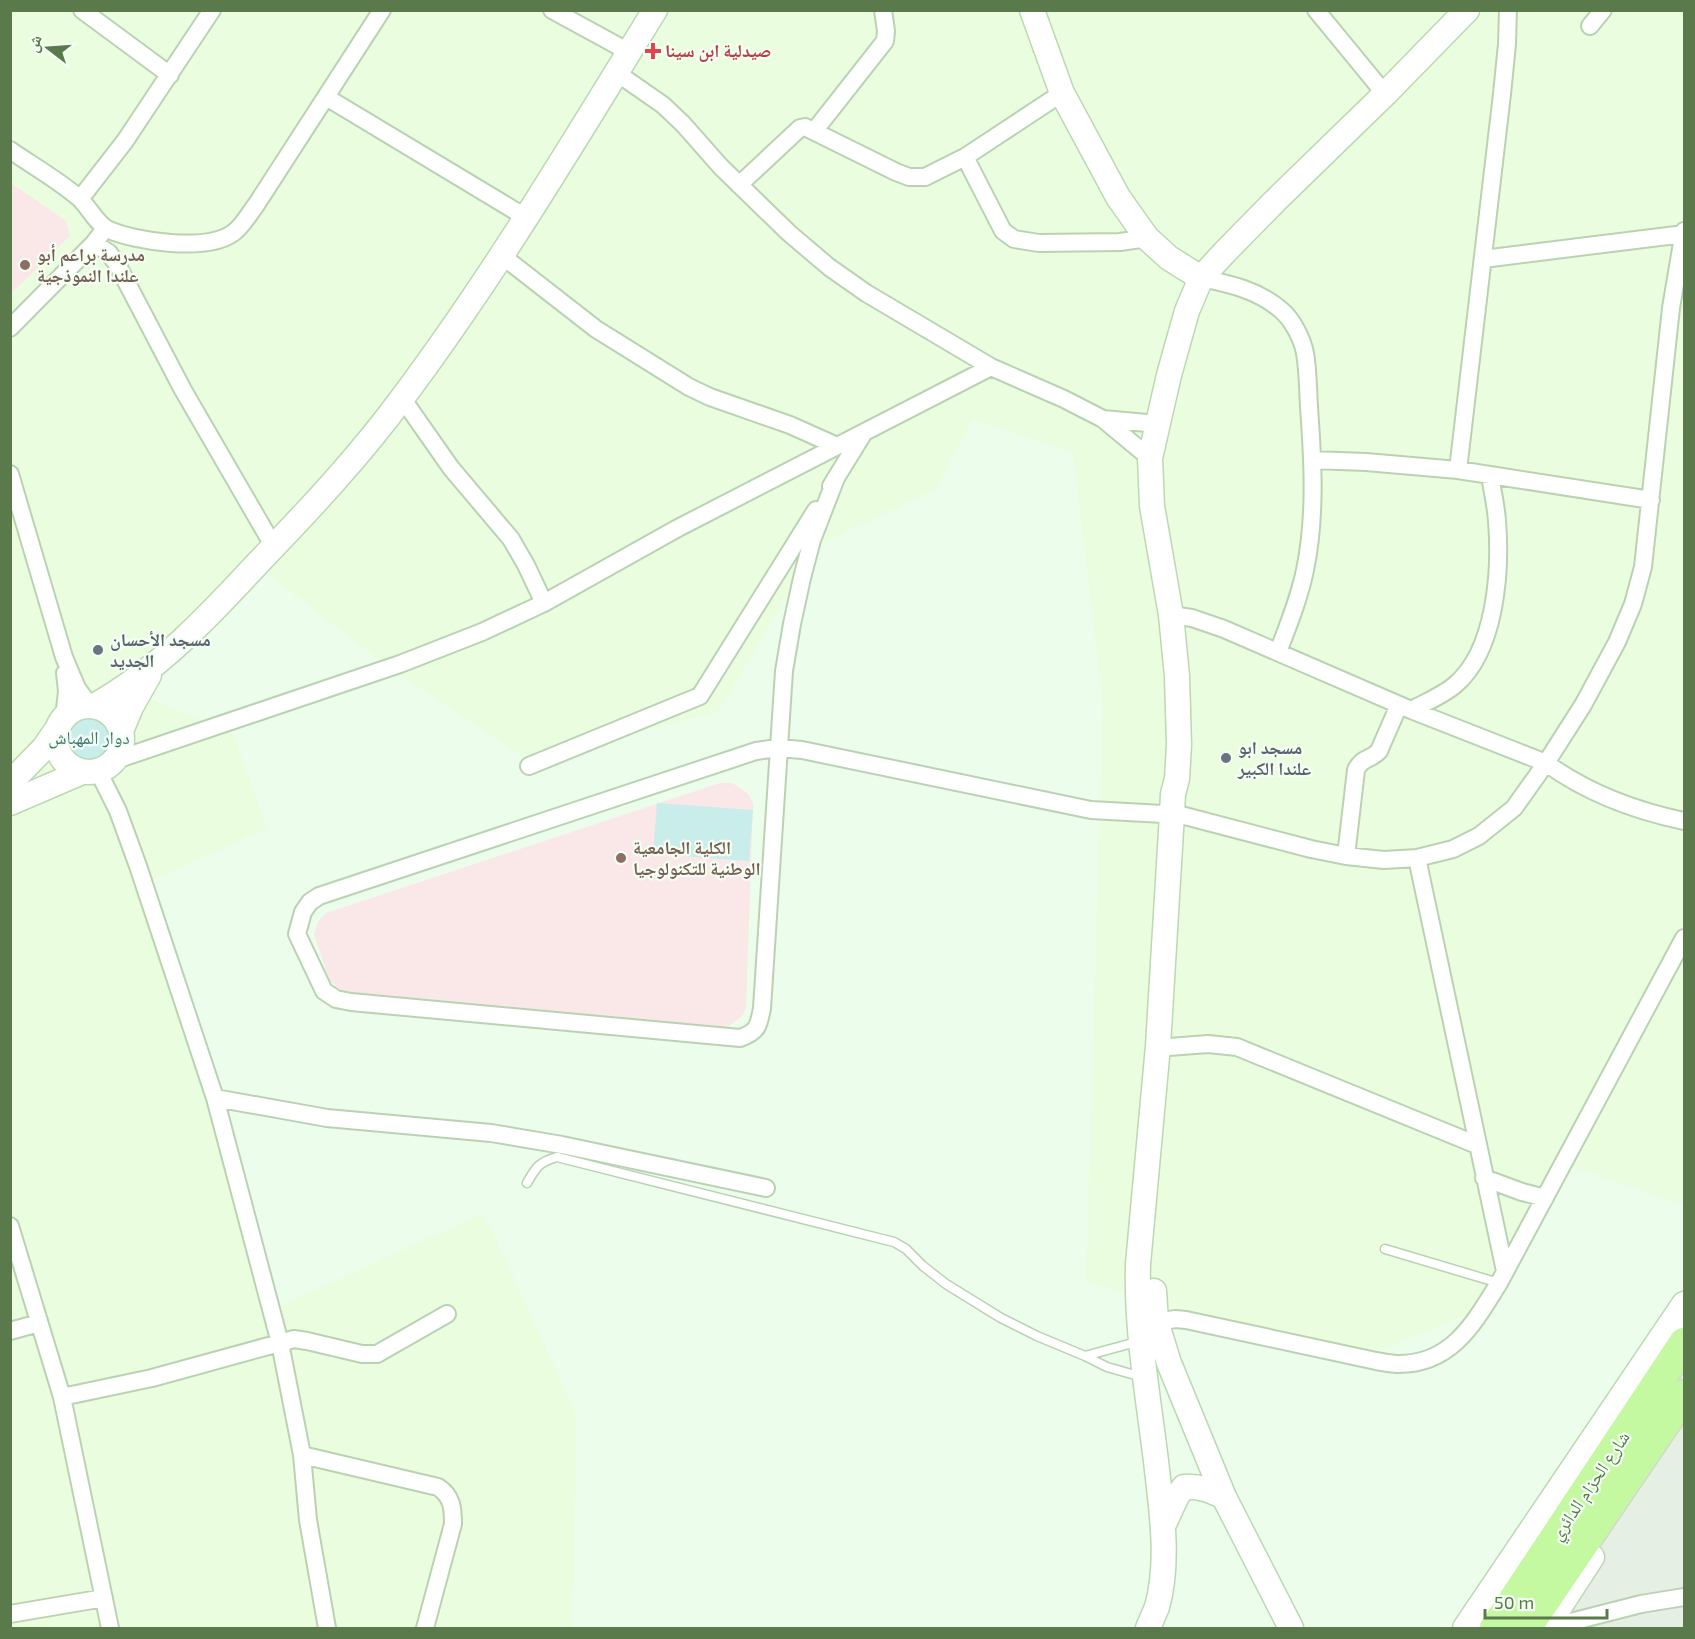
<svg xmlns="http://www.w3.org/2000/svg" width="1695" height="1639" viewBox="0 0 1695 1639" font-family="'Exo 2','Noto Naskh Arabic',sans-serif">
  <style>
    .commercial { fill: #eafedf }
    .industrial { fill: #e5efe3 }
    .education { fill: #fae7e8 }
    .green { fill: #c8edea }
    .lines { fill: none; stroke-linecap: round; stroke-linejoin: round }
    .lane-casing { stroke: #b9d3b2; stroke-width: 11 }
    .street-casing { stroke: #b9d3b2; stroke-width: 20 }
    .secondary-casing { stroke: #bad9b2; stroke-width: 27 }
    .highway-casing { stroke: #d1dacd; stroke-width: 33 }
    .lane { stroke: #fff; stroke-width: 8 }
    .street { stroke: #fff; stroke-width: 16 }
    .secondary { stroke: #fff; stroke-width: 24 }
    .highway { stroke: #c4f9a1; stroke-width: 30 }
    .health-dot { fill: #e0444e; stroke: #f3fff2; stroke-width: 2 }
    .education-dot { fill: #8d6e63; stroke: #f3fff2; stroke-width: 2 }
    .worship-dot { fill: #6b7280; stroke: #f3fff2; stroke-width: 2 }
    .labels { text-anchor: middle; stroke-width: 4.5; stroke-linejoin: round; paint-order: stroke }
    .health-label { font-size: 18px; font-weight: bold; fill: #be3a42; stroke: #f3fff2; text-anchor: start }
    .education-label { font-size: 18px; font-weight: bold; fill: #785e54; stroke: #f3fff2; text-anchor: start }
    .worship-label { font-size: 18px; font-weight: bold; fill: #5b616d; stroke: #f3fff2; text-anchor: start }
    .park-label { font-size: 18px; fill: #40787a; stroke: #f3fff2 }
    .street-label { font-size: 18px; fill: #5a7a4c; stroke: #f3fff2 }
  </style>
  <rect width="100%" height="100%" fill="#ecfdeb"/>
  <path class="commercial" d="M11,11h1673v1194l-117,-40 -95,148 -126,50 -260,-82 17,-577 -30,-252 -100,-33 -38,70 -118,57 -99,166 -191,48 -129,-86 -140,-107 -126,124 101,42 34,95 -118,54 127,426 208,-95 93,203 -5,212h-561z"/>
  <path class="industrial" d="M1684,1318v310h-140z"/>
  <path class="education" d="M11,183l55,38 4,15 -59,58z
    M720,783h12l10,6 7,6 4,9 -7,203 -3,8 -14,11 -11,2 -366,-36 -13,-3 -10,-10 -15,-45 4,-12 8,-9z"/>
  <path class="green" d="M66 739a24 24 0 1 1 48 0a24 24 0 1 1-48 0Z
    M657,803l96,7 -4,51 -96,-7z"/>
  <g class="lines">
    <g class="lane-casing">
      <path id="lane" d="M527,1183c9,-16 12,-21 30,-26l337,85 12,7 17,17 23,18 55,34 36,18 48,20 22,11 35,10
        M1385,1249l114,34
        M1085,1356l55,-15"/>
    </g>
    <g class="street-casing">
      <path id="street" d="M82,10l88,65
        M552,10l77,42
        M1316,10l69,84
        M1590,26l13,-16
        M617,73l46,32 20,19 38,43 68,66 40,34 37,26 125,74 73,32 39,20 47,39
        M326,97l201,121
        M815,130l70,-89 1,-10 -3,-21
        M10,150c23,16 48,30 69,48 9,8 18,26 28,31 28,13 100,23 126,4 9,-6 16,-19 23,-28l126,-195
        M965,157l38,74 11,8 25,4 81,-1 27,-4
        M739,185l61,-57 5,-1 91,45 13,5h16l40,-20 97,-64
        M80,199l45,-58 87,-131
        M94,243l15,10 8,11 66,126 91,157
        M501,255l95,74 93,58 21,10 80,28 47,21
        M1483,259l201,-25
        M1201,278c29,6 57,12 80,32 11,9 21,28 24,43 3,17 3,36 4,54 4,55 7,110 -4,163 -6,29 -17,56 -27,82
        M10,328l84,-85 7,-9
        M402,398l49,70 60,71 15,26 18,38
        M1103,419l55,5
        M1312,460l54,2 92,8 193,30
        M1458,470l44,-376 5,-50 1,-34
        M10,474l54,183 13,31 13,18
        M836,478l-24,62 -10,38 -10,46 -8,47 -22,337c-3,17 -4,24 -22,30l-389,-36 -15,-3 -12,-8 -27,-57 6,-22 7,-10 9,-6 437,-145 22,-3 24,2 289,60 90,5 130,34 35,7 38,4 33,-2 36,-9 26,-13 35,-28 32,-45 37,-58 34,-63 16,-38 10,-37 28,-259 13,-77
        M831,486l32,-52
        M1171,615l21,3 32,11 187,81 135,53c40,29 90,48 138,58
        M1411,710c15,-8 31,-14 44,-25 41,-35 46,-114 42,-164 -1,-16 -5,-31 -7,-46
        M64,718l3,-27 -2,-18
        M113,761l287,-97 82,-32 62,-29 134,-75 313,-161
        M529,766l171,-70 116,-186
        M98,771l20,40 20,55 77,232 65,245 22,112 6,65 19,108
        M1346,856l10,-86c6,-13 15,-10 23,-19l20,-46
        M1417,858l88,413
        M1169,1047l39,-3 29,3 240,98
        M215,1098l112,20 164,15 71,12 204,43
        M1484,1178l38,14 23,6
        M10,1226l52,171 48,231
        M1147,1324l28,-5 11,1 190,41c7,1 15,3 23,3 53,0 75,-41 100,-81l185,-345
        M10,1331l29,-8
        M62,1397l90,-19 142,-39 13,2 55,13h15l70,-40
        M302,1455l136,32c14,9 15,21 15,37l-28,104
        M10,1614l94,-16
        M1559,1625l82,-21 43,-7"/>
    </g>
    <g class="secondary-casing">
      <path id="secondary" d="M1032,10l30,83 56,104 29,41 22,20 32,20
        M94,706c63,-35 114,-89 163,-142 51,-53 102,-107 146,-167 92,-123 171,-256 252,-387
        M56 739a33 33 0 1 1 66 0a33 33 0 1 1-66 0Z
        M121,731l10,-24 18,-32
        M10,783l34,-35 13,-19
        M10,803l72,-31
        M1154,1291l2,30 13,42 55,134 67,131
        M1164,1524l13,-28 7,-9c16,-1 26,3 40,10
        M1148,1628c3,-7 6,-14 9,-21 13,-46 4,-100 -1,-146 -8,-65 -20,-132 -18,-197l20,-218 14,-232 1,-20 4,-15 2,-34 -2,-69 -6,-61 -19,-109 -2,-48 19,-83 18,-64 14,-33 23,-25 51,-52 110,-107 82,-84
        M1465,1628l219,-324
        M1546,1628l46,-71"/>
    </g>
    <g class="highway-casing">
      <path id="highway" d="M1495,1628l189,-285
        M1526,1628l158,-233"/>
    </g>
    <use href="#lane" class="lane"/>
    <use href="#street" class="street"/>
    <use href="#secondary" class="secondary"/>
    <use href="#highway" class="highway"/>
  </g>
  <path class="health-dot" d="M650 42h6v6h6v6h-6v6h-6v-6h-6v-6h6z"/>
  <g class="education-dot">
    <circle cx="25" cy="265" r="6"/>
    <circle cx="621" cy="858" r="6"/>
  </g>
  <g class="worship-dot">
    <circle cx="98" cy="650" r="6"/>
    <circle cx="1226" cy="758" r="6"/>
  </g>
  <g class="labels">
    <g class="health-label">
      <text x="665" y="57">صيدلية ابن سينا</text>
    </g>
    <g class="education-label">
      <text x="37" y="261">مدرسة براعم أبو<tspan x="37" dy="21">علندا النموذجية</tspan></text>
      <text x="633" y="854">الكلية الجامعية<tspan x="633" dy="21">الوطنية للتكنولوجيا</tspan></text>
    </g>
    <g class="worship-label">
      <text x="110" y="646">مسجد الأحسان<tspan x="110" dy="21">الجديد</tspan></text>
      <text x="1238" y="754">مسجد ابو<tspan x="1238" dy="21">علندا الكبير</tspan></text>
    </g>
    <g class="park-label">
      <text x="89" y="744">دوار المهباش</text>
    </g>
    <g class="street-label">
      <text transform="translate(1590 1486) rotate(-56)" y="6">شارع الحزام الدائري</text>
    </g>
  </g>
  <rect width="1695" height="1639" fill="none" stroke="#5a7a4c" stroke-width="24"/>
  <g transform="translate(48 48) rotate(287)" stroke="#f3fff2" stroke-width="4.5" paint-order="stroke">
  <path d="M0-4.5L10 22L0 15L-10 22Z" fill="#5a7a4c"/>
  <text y="-9" font-size="16" font-weight="bold" text-anchor="middle" fill="#5a7a4c">ش</text>
  </g>
  <path d="M1485 1609v9h122v-9" fill="none" stroke="#5a7a4c" stroke-width="3"/>
  <text x="1494" y="1609" font-size="18" fill="#5a7a4c" stroke="#f3fff2" stroke-width="4.5" paint-order="stroke">50 m</text>
</svg>
